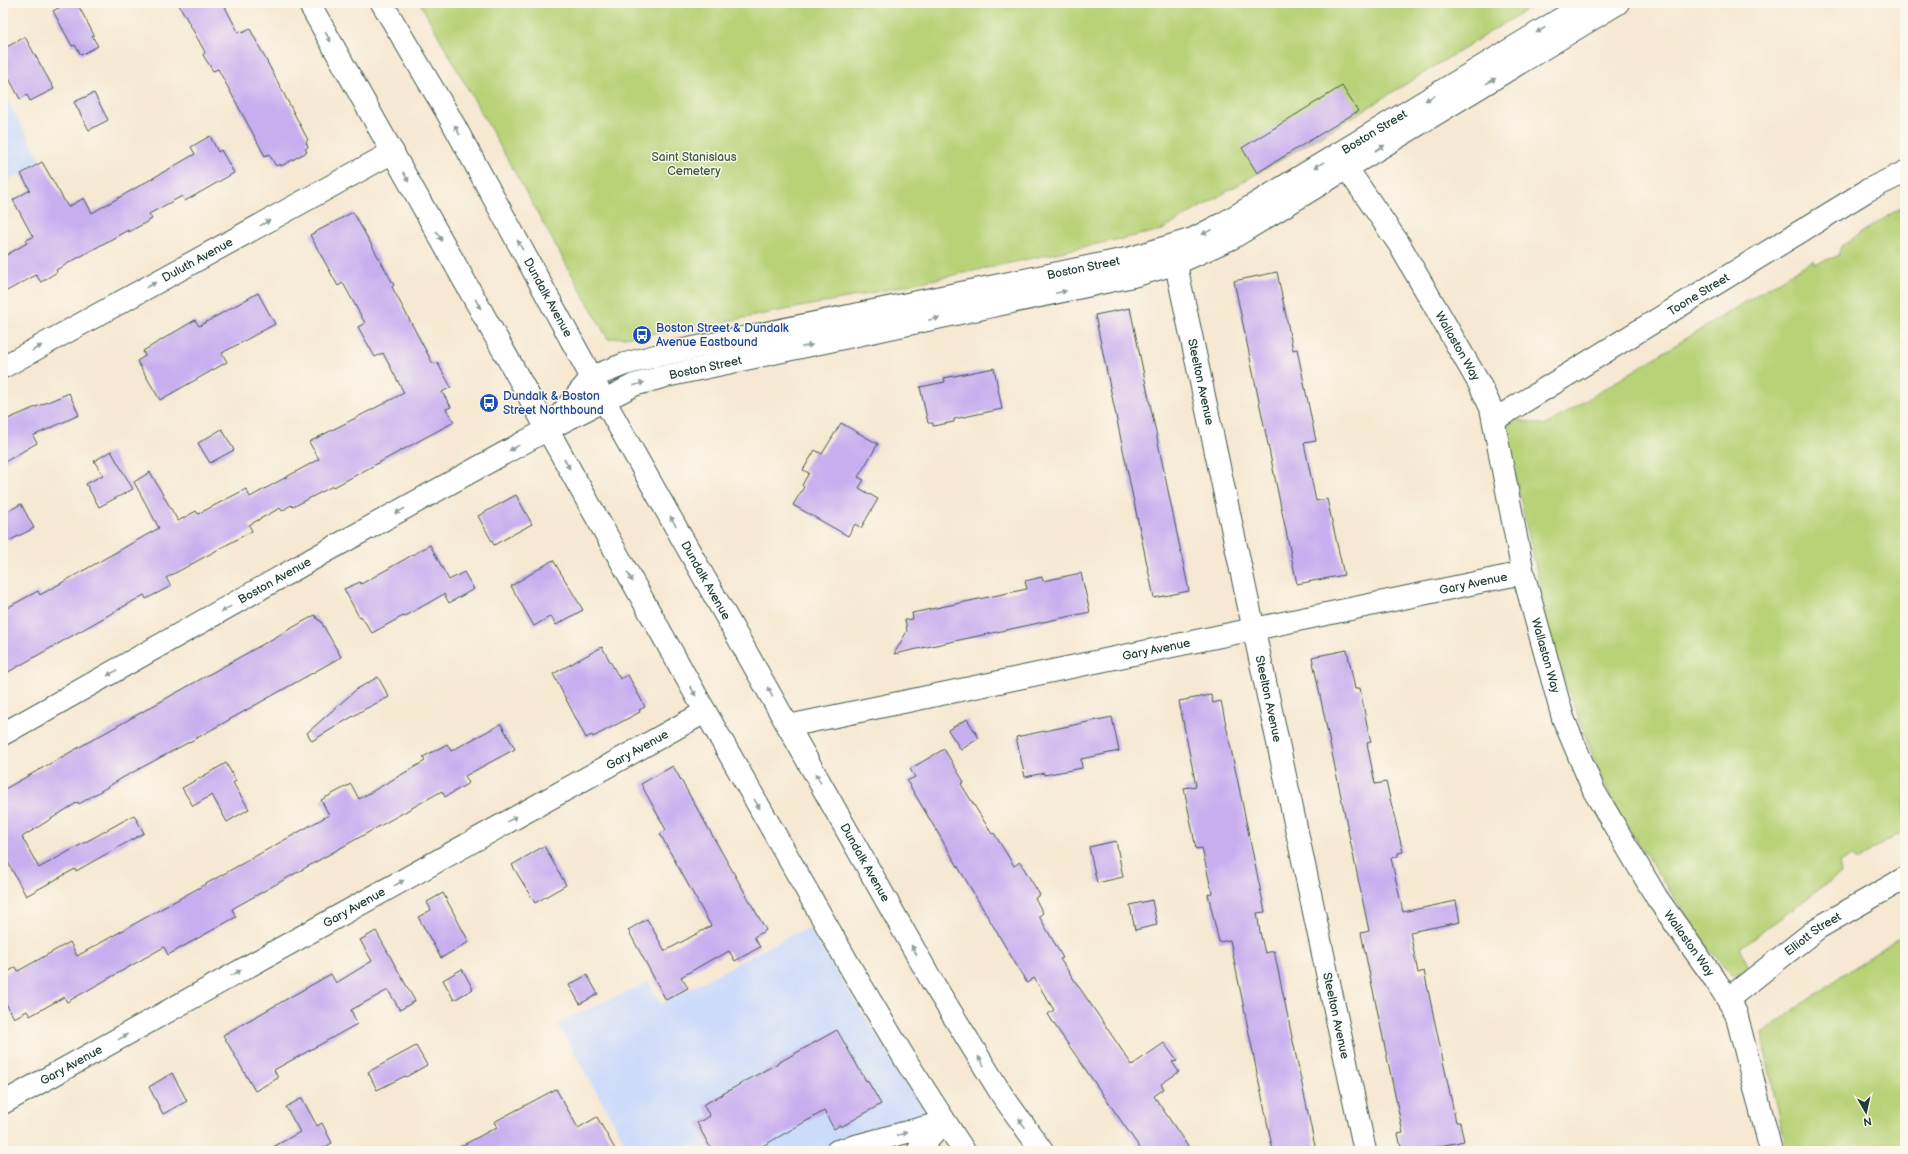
<svg xmlns="http://www.w3.org/2000/svg" width="1908" height="1154" viewBox="0 0 1908 1154" font-family="'Balsamiq Sans',sans-serif">
  <style>
    .built { fill: #cddbfa }
    .green { fill: #b8d277; stroke: #6c8856 }
    .building { fill: #c8aeef }
    .lines { fill: none; stroke-linecap: round; stroke-linejoin: round }
    .minor-casing { stroke: #3f574c; stroke-width: 24 }
    .major-casing { stroke: #3f574c; stroke-width: 24 }
    .minor { stroke: #fff; stroke-width: 22 }
    .major { stroke: #fff; stroke-width: 22 }
    .oneway { fill: #8f9e9a }
    .labels { text-anchor: middle; stroke-width: 3; stroke-linejoin: round; paint-order: stroke }
    .street-label { font-size: 12px; fill: #1f3d34; stroke: #fbf7ec }
    .park-label { font-size: 12px; fill: #3e5b41; stroke: #fbf7ec }
    .transit-label { font-size: 12px; fill: #164399; stroke: #fbf7ec; text-anchor: start }
  </style>
  <rect width="100%" height="100%" fill="#fbf7ec"/>
  <filter id="ink" filterUnits="userSpaceOnUse"><feTurbulence type="fractalNoise" baseFrequency=".025" numOctaves="2"/><feDisplacementMap in="SourceGraphic" scale="8" xChannelSelector="R" yChannelSelector="G"/><feConvolveMatrix kernelMatrix="1 2 1 2 8 2 1 2 1" color-interpolation-filters="sRGB"/></filter>
  <filter id="wash" filterUnits="userSpaceOnUse"><feTurbulence type="fractalNoise" baseFrequency=".012" numOctaves="4" result="noise"/><feDisplacementMap in="SourceGraphic" scale="16" xChannelSelector="R" yChannelSelector="G"/><feGaussianBlur stdDeviation="0.9" result="paint"/><feColorMatrix in="noise" values="0 0 0 0 0 0 0 0 0 0 0 0 0 0 0 0 0 1.4 0 .05"/><feComposite in="paint" operator="in"/></filter>
  <g filter="url(#wash)">
    <rect width="100%" height="100%" fill="#f6e8d2"/>
    <path class="built" d="M3,93l39,69 -39,21z
      M808,928l123,192 -120,31h-181l-73,-128 92,-41 12,22 126,-67z"/>
    <path class="green" d="M420,3h1117l-178,110 -197,117 -300,65 -174,34 -80,10z
      M1905,205v625l-49,31 -5,-5 -12,7 2,10 -101,75 8,17 -4,7 -10,5 -26,-29 -89,-134 -20,-42 -48,-128 -13,-67 -33,-146 3,-9 5,-3 33,6 267,-165 1,4 24,-8 3,-10z
      M1905,933v218h-118l-24,-109v-8l28,-23z"/>
    <g id="blocks">
      <path class="building" d="M68,3l10,2 16,30 -2,1 6,10 -17,9 -6,-10 -3,1 -19,-35z
        M178,3h45l15,29 3,-1 1,2 8,-4 58,111 -2,2 2,5 -3,2 2,3 -26,14 -1,-2 -4,2 -7,-12 -4,2 -47,-87 -5,2 -10,-16 2,-3z
        M25,37l29,52 -24,12 -3,-6 -7,4 -17,-32v-18z
        M1342,86l16,25 -101,62 -15,-25z
        M94,93l14,27 -19,10 -15,-28z
        M210,136l8,16 3,-2 13,23 -49,28 -3,-5 -33,18 3,5 -23,13 -1,-2 -72,40 1,2 -16,10 -5,-7 -33,18v-36l24,-14 -1,-3 7,-3 -20,-37 17,-10 -9,-16 21,-12 26,45 16,-9 8,15 103,-59 -4,-7z
        M353,212l41,73 -2,2 41,77 4,-2 14,25 -9,5 9,15 -5,2 8,13 -120,65 -1,-1 -40,21 -2,-2 -9,6 -2,-3 -31,17 3,6 -86,47 5,8 -25,13 -2,-4 -141,80v-65l35,-19 2,4 119,-67 -25,-46 16,-10 28,49 18,-10 2,3 48,-25 4,8 69,-38 -10,-17 95,-49 -21,-40 -8,4 -17,-30 7,-4 -22,-40 -5,3 -28,-51z
        M1277,272l16,78 4,-1 19,92 -12,2 12,58 11,-2 17,76 -47,9 -63,-303z
        M258,293l17,31 -53,29 5,9 -67,38 -23,-39 8,-5 -2,-5 52,-31 4,6z
        M1130,308l59,283 -35,7 -59,-283z
        M994,368l8,41 -48,10v3l-21,4v-3h-5l-8,-36 25,-5 -1,-4z
        M69,393l10,22 -46,21 4,7 -34,20v-42z
        M841,423l37,21 -20,33 6,3 -5,8 19,11 -17,29 -6,-4 -7,12 -55,-31 11,-18 -2,-2 7,-12 -6,-3 12,-20 7,4z
        M222,429l12,21 -24,13 -12,-20z
        M111,451l22,38 -34,18 -13,-23 17,-9 -9,-14z
        M516,495l16,29 -38,21 -16,-29z
        M21,504l13,24 -25,13 -6,-11v-16z
        M430,545l19,35 15,-8 10,17 -25,14 -5,-9 -40,23 -1,-1 -31,17 -11,-17 -2,1 -15,-28 16,-7 1,2z
        M553,560l30,50 -27,15 -5,-9 -17,10 -23,-40z
        M1081,573l9,39 -196,42 13,-23 -2,-11 8,-1 -1,-6 115,-24 -2,-8 17,-4 1,4z
        M315,615l3,5h2l21,37 -146,82 -71,38 -45,27 -1,-2 -56,35 17,31 95,-53 10,18 -68,38 -1,-2 -49,27 -23,-43v-63z
        M602,647l18,32 8,-4 17,32 -6,3 1,2 -47,25 -1,-2 -6,3 -33,-64z
        M1347,650l8,39 5,-1 7,37 4,17 -4,1 8,41 11,-2 17,70 -5,1v3l-7,2 12,54 53,-11 4,21 -50,10 8,41 6,-2 32,151h4l4,19 -47,10h-15l-4,-17 5,-1 -42,-200 8,-2 -57,-274z
        M378,677l11,20 -24,12 -53,32 -5,-8 50,-44z
        M1211,695l2,8 8,-2 44,211 -8,1 3,19 5,21 9,-2 42,200h-43l-43,-211 -11,2 -11,-48 4,-1 -10,-45 -6,1 -12,-61 12,-2 -17,-85z
        M1112,717l7,34 -38,8 1,9 -38,7v-2l-19,4 -9,-40z
        M967,719l12,19 -18,12 -13,-20z
        M501,724l14,25 -50,27 4,7 -24,14 -3,-6 -210,118 4,8 -68,38 -4,-8 -97,55 -3,-5 -34,19 -3,-5 -13,7 -11,-20v-23l13,-8 2,4 52,-29 7,14 252,-141 -8,-15 30,-16 8,15 66,-38 -2,-4 24,-13 4,7z
        M944,749l20,33 -3,2 31,50 2,-1 20,33 6,-4 20,33 -5,3 8,15 -4,3 24,42 -3,1 72,106 32,-22 13,18 -5,1 7,10 -18,12 3,5 -10,7 37,55h-49l-88,-127 -6,-10 6,-4 -20,-32 -7,5 -120,-202 8,-4 -5,-8z
        M226,763l10,18 -3,2 16,26 -22,13 -15,-27 -19,11 -11,-18z
        M673,766l93,164 -12,7 6,10 -25,14 -6,-10 -12,7 -1,-1 -35,20 7,11 -22,12 -38,-70 19,-11 18,32 46,-25 -51,-92 6,-4 -25,-46z
        M1116,841l7,36 -26,6 -8,-36z
        M544,846l22,39 -31,18 -23,-38z
        M443,893l26,49 -28,16 -23,-41 13,-7 -4,-8z
        M1152,900l5,25 -22,5 -5,-25z
        M376,931l39,70 -15,9 -12,-20 -37,20 6,14 -83,46 4,8 -23,13 -32,-56 108,-61 5,9 36,-22 -12,-21z
        M462,969l11,20 -19,11 -11,-20z
        M587,975l11,19 -18,10 -11,-19z
        M837,1030l29,51 1,-1 14,24 -40,23 -1,-2 -6,4 -10,-18 -70,40h-42l-15,-28 13,-7 -7,-11z
        M416,1046l11,19 -21,12 -1,-1 -28,14 -9,-18z
        M172,1073l15,28 -24,13 -14,-27z
        M556,1089l22,39 19,-11 19,34h-164l45,-24 -3,-5z
        M302,1098l15,28 5,-3 10,20 -15,8h-51l34,-19 -14,-25z"/>
    </g>
  </g>
  <g filter="url(#ink)">
    <use href="#blocks" fill-opacity="0" stroke="#3f574c" stroke-width="1"/>
    <g class="lines">
      <g class="minor-casing">
        <g id="minor">
          <path id="s1" d="M1337,154l62,90 81,141 11,23 32,165 40,145 31,73 63,107 59,83 20,32 35,138"/>
          <path id="s2" d="M1172,246l193,905"/>
          <path id="s3" d="M3,367l390,-215"/>
          <path id="s4" d="M1494,420l374,-230 37,-18"/>
          <path id="s5" d="M788,726l735,-153"/>
          <path id="s6" d="M3,734l322,-182 223,-123"/>
          <path id="s7" d="M1728,999l90,-71 87,-50"/>
          <path id="s8" d="M3,1103l702,-391"/>
          <path d="M837,1151l107,-29"/>
          <path d="M918,1151l26,-29"/>
        </g>
      </g>
      <g class="major-casing">
        <g id="major">
          <path d="M309,3l392,701 152,268 55,92 56,87"/>
          <path id="s9" d="M382,3l67,113 155,284 329,583 69,112 40,56"/>
          <path id="s10" d="M556,420l36,-43 33,-13 34,-9 472,-97 62,-19 31,-16 363,-220"/>
          <path id="s11" d="M548,429l86,-44 32,-9 467,-100 42,-12 57,-26 386,-235"/>
        </g>
      </g>
      <use href="#minor" class="minor"/>
      <use href="#major" class="major"/>
    </g>
    <defs><path id="oneway-solid" d="M-6-.8H1V-3.2L6.5 0L1 3.2V.8H-6Z"/></defs>
    <g class="oneway">
      <use href="#oneway-solid" transform="translate(1541 30) rotate(149)"/>
      <use href="#oneway-solid" transform="translate(328 37) rotate(61)"/>
      <use href="#oneway-solid" transform="translate(1491 81) rotate(-31)"/>
      <use href="#oneway-solid" transform="translate(1430 98) rotate(149)"/>
      <use href="#oneway-solid" transform="translate(457 130) rotate(-119)"/>
      <use href="#oneway-solid" transform="translate(1380 148) rotate(-31)"/>
      <use href="#oneway-solid" transform="translate(1319 165) rotate(149)"/>
      <use href="#oneway-solid" transform="translate(406 177) rotate(61)"/>
      <use href="#oneway-solid" transform="translate(265 223) rotate(-29)"/>
      <use href="#oneway-solid" transform="translate(1207 232) rotate(153)"/>
      <use href="#oneway-solid" transform="translate(439 236) rotate(60)"/>
      <use href="#oneway-solid" transform="translate(520 245) rotate(-119)"/>
      <use href="#oneway-solid" transform="translate(151 285) rotate(-29)"/>
      <use href="#oneway-solid" transform="translate(1061 292) rotate(-12)"/>
      <use href="#oneway-solid" transform="translate(478 304) rotate(61)"/>
      <use href="#oneway-solid" transform="translate(934 319) rotate(-12)"/>
      <use href="#oneway-solid" transform="translate(807 346) rotate(-12)"/>
      <use href="#oneway-solid" transform="translate(37 348) rotate(-30)"/>
      <use href="#oneway-solid" transform="translate(639 384) rotate(-18)"/>
      <use href="#oneway-solid" transform="translate(514 448) rotate(151)"/>
      <use href="#oneway-solid" transform="translate(567 464) rotate(61)"/>
      <use href="#oneway-solid" transform="translate(400 511) rotate(151)"/>
      <use href="#oneway-solid" transform="translate(673 521) rotate(-120)"/>
      <use href="#oneway-solid" transform="translate(630 577) rotate(61)"/>
      <use href="#oneway-solid" transform="translate(226 609) rotate(151)"/>
      <use href="#oneway-solid" transform="translate(112 673) rotate(151)"/>
      <use href="#oneway-solid" transform="translate(693 691) rotate(61)"/>
      <use href="#oneway-solid" transform="translate(770 692) rotate(-118)"/>
      <use href="#oneway-solid" transform="translate(818 778) rotate(-119)"/>
      <use href="#oneway-solid" transform="translate(757 804) rotate(60)"/>
      <use href="#oneway-solid" transform="translate(512 819) rotate(-29)"/>
      <use href="#oneway-solid" transform="translate(399 883) rotate(-29)"/>
      <use href="#oneway-solid" transform="translate(914 950) rotate(-119)"/>
      <use href="#oneway-solid" transform="translate(236 973) rotate(-29)"/>
      <use href="#oneway-solid" transform="translate(123 1037) rotate(-29)"/>
      <use href="#oneway-solid" transform="translate(981 1061) rotate(-122)"/>
      <use href="#oneway-solid" transform="translate(1022 1123) rotate(-125)"/>
      <use href="#oneway-solid" transform="translate(902 1134) rotate(-15)"/>
    </g>
  </g>
  <defs>
    <g id="bus-disc" transform="scale(1)"><circle r="9.5" fill="#1a4fb4" stroke="#fbf7ec"/><path d="M-5-6H5V4H4V6H2V4H-2V6H-4V4H-5ZM-3.5-4V0h7V-4ZM-3.5 1.2v1.5H-2V1.2ZM2 1.2v1.5H3.5V1.2Z" fill="#fff"/></g>
  </defs>
  <g fill-rule="evenodd">
    <use href="#bus-disc" x="642" y="335"/>
    <use href="#bus-disc" x="489" y="403"/>
  </g>
  <g class="labels">
    <g class="street-label">
      <text dy="4" stroke="none"><textPath href="#s10" startOffset="884">Boston Street</textPath></text>
      <text dy="4" stroke="none"><textPath href="#s3" startOffset="222">Duluth Avenue</textPath></text>
      <text dy="4" stroke="none"><textPath href="#s10" startOffset="560">Boston Street</textPath></text>
      <text dy="4" stroke="none"><textPath href="#s4" startOffset="240">Toone Street</textPath></text>
      <text dy="4" stroke="none"><textPath href="#s9" startOffset="338">Dundalk Avenue</textPath></text>
      <text dy="4" stroke="none"><textPath href="#s1" startOffset="227">Wallaston Way</textPath></text>
      <text dy="4" stroke="none"><textPath href="#s11" startOffset="170">Boston Street</textPath></text>
      <text dy="4" stroke="none"><textPath href="#s2" startOffset="139">Steelton Avenue</textPath></text>
      <text dy="4" stroke="none"><textPath href="#s9" startOffset="662">Dundalk Avenue</textPath></text>
      <text dy="4" stroke="none"><textPath href="#s6" startOffset="312">Boston Avenue</textPath></text>
      <text dy="4" stroke="none"><textPath href="#s5" startOffset="700">Gary Avenue</textPath></text>
      <text dy="4" stroke="none"><textPath href="#s5" startOffset="376">Gary Avenue</textPath></text>
      <text dy="4" stroke="none"><textPath href="#s1" startOffset="551">Wallaston Way</textPath></text>
      <text dy="4" stroke="none"><textPath href="#s2" startOffset="463">Steelton Avenue</textPath></text>
      <text dy="4" stroke="none"><textPath href="#s8" startOffset="726">Gary Avenue</textPath></text>
      <text dy="4" stroke="none"><textPath href="#s9" startOffset="986">Dundalk Avenue</textPath></text>
      <text dy="4" stroke="none"><textPath href="#s8" startOffset="402">Gary Avenue</textPath></text>
      <text dy="4" stroke="none"><textPath href="#s7" startOffset="107">Elliott Street</textPath></text>
      <text dy="4" stroke="none"><textPath href="#s1" startOffset="875">Wallaston Way</textPath></text>
      <text dy="4" stroke="none"><textPath href="#s2" startOffset="787">Steelton Avenue</textPath></text>
      <text dy="4" stroke="none"><textPath href="#s8" startOffset="78">Gary Avenue</textPath></text>
    </g>
    <g class="park-label">
      <text x="694" y="161">Saint Stanislaus<tspan x="694" dy="14">Cemetery</tspan></text>
    </g>
    <g class="transit-label">
      <text x="656" y="332">Boston Street &amp; Dundalk<tspan x="656" dy="14">Avenue Eastbound</tspan></text>
      <text x="503" y="400">Dundalk &amp; Boston<tspan x="503" dy="14">Street Northbound</tspan></text>
    </g>
  </g>
  <rect width="1908" height="1154" fill="none" stroke="#fbf7ec" stroke-width="16"/>
  <g transform="translate(1866 1112) rotate(171)" stroke="#fbf7ec" stroke-width="3" paint-order="stroke">
  <path d="M0-3L7 15L0 10L-7 15Z" fill="#1f3d34"/>
  <text y="-6" font-size="11" font-weight="bold" text-anchor="middle" fill="#1f3d34">N</text>
  </g>
</svg>
